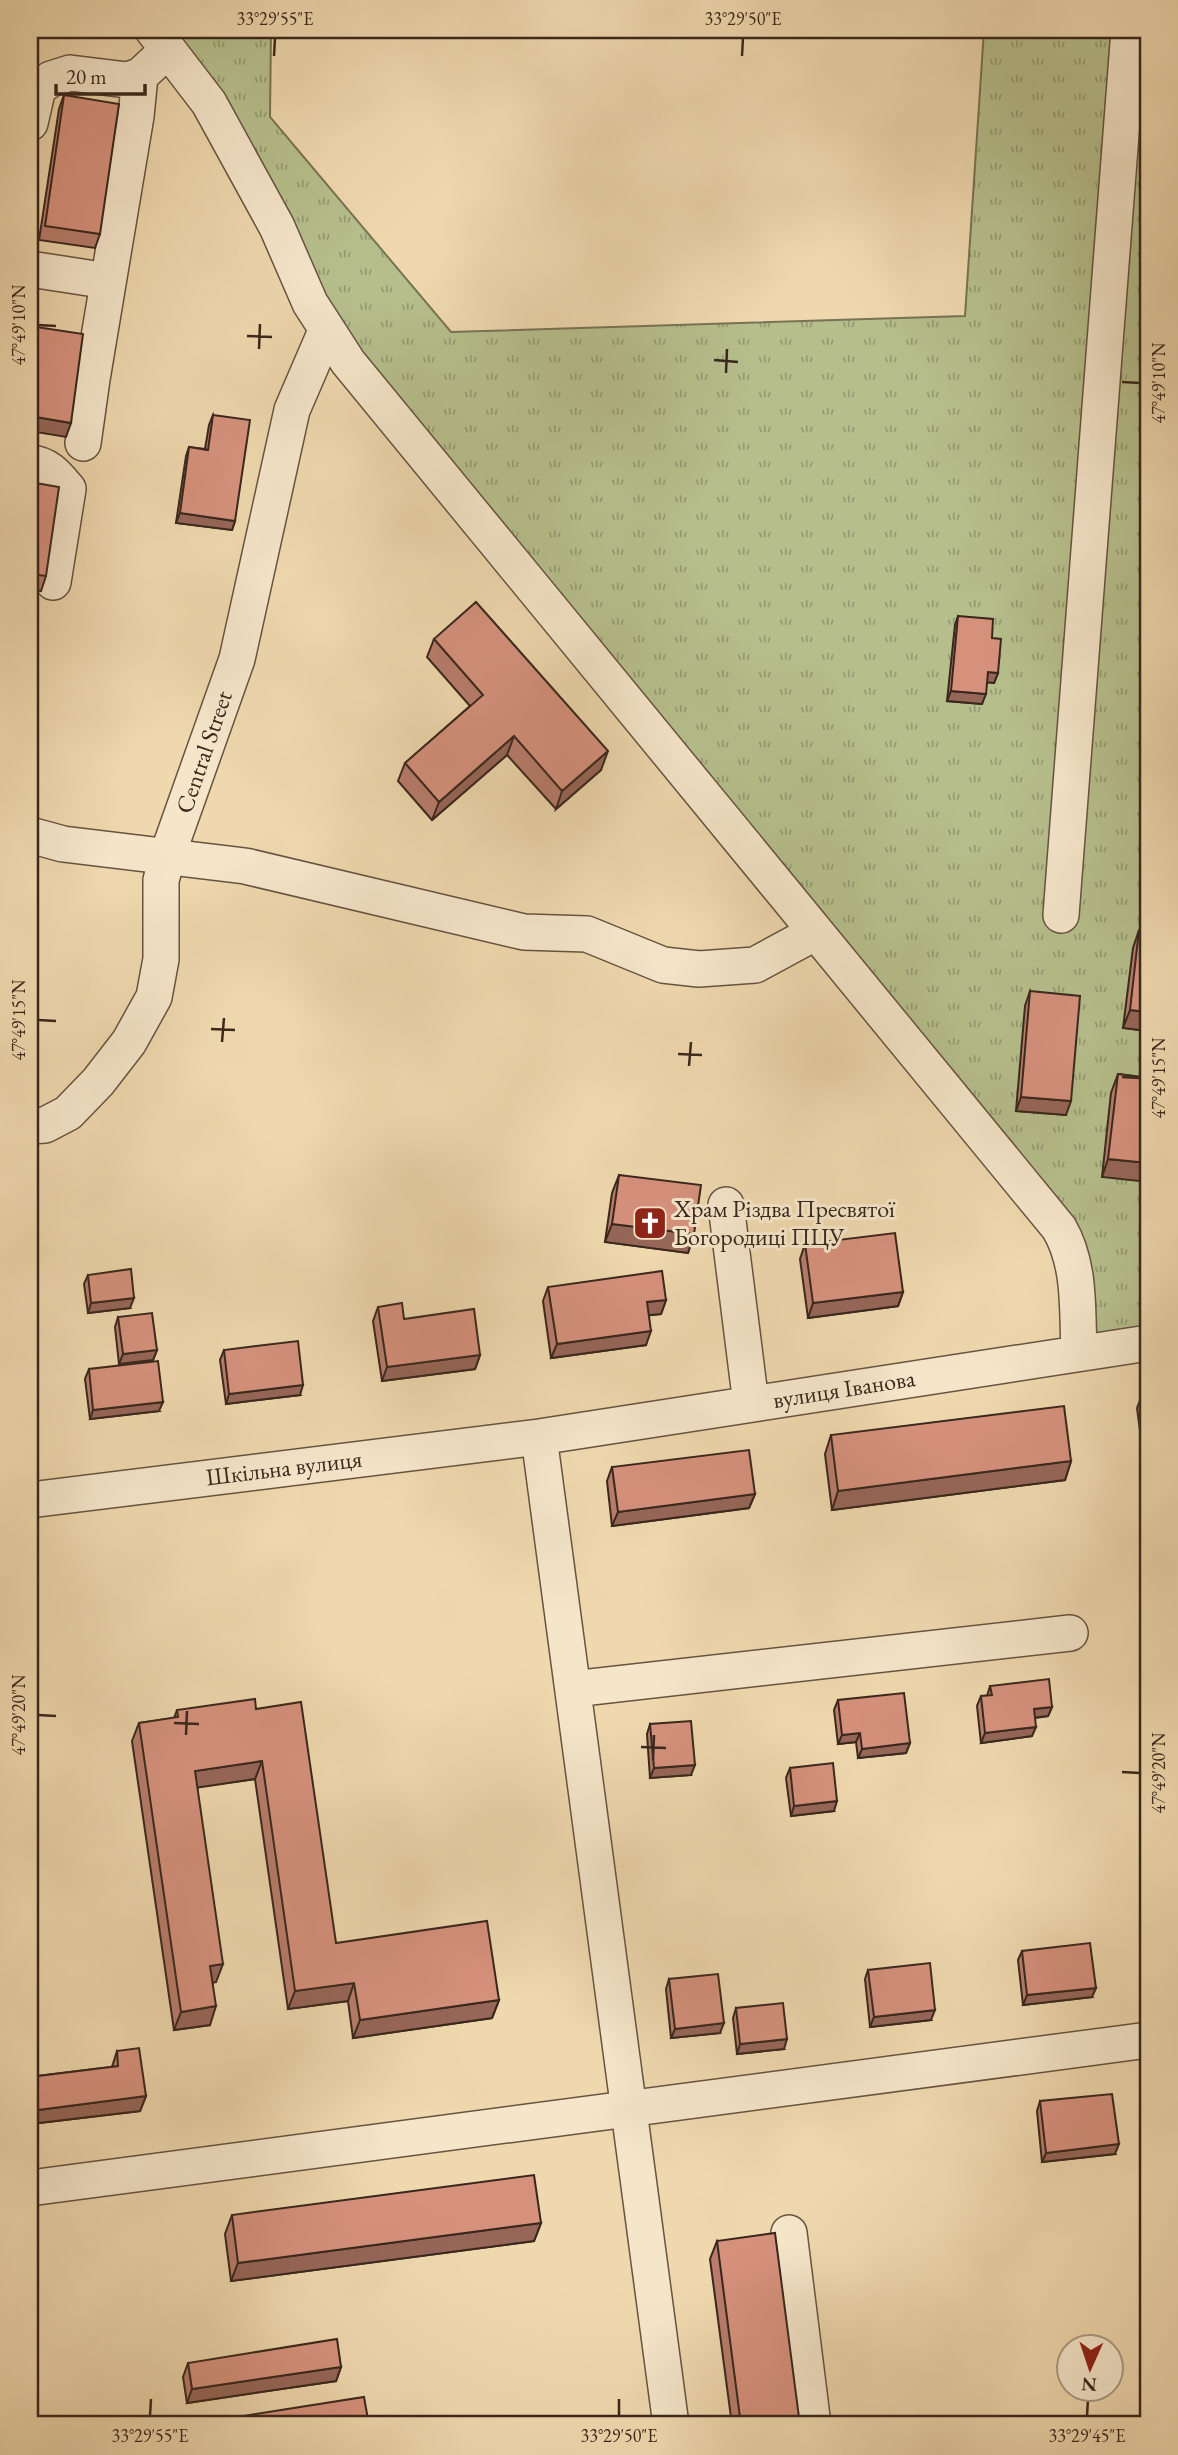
<svg xmlns="http://www.w3.org/2000/svg" width="1178" height="2455" viewBox="0 0 1178 2455" font-family="'EB Garamond',serif">
  <style>
    .grass { fill: url(#grass-tufts); stroke: #787354; stroke-width: 2 }
    .lines { fill: none; stroke-linecap: round; stroke-linejoin: round }
    .minor-casing { stroke: #665341; stroke-width: 38 }
    .minor { stroke: #f5e6ca; stroke-width: 35 }
    .wall { fill: #b87d6c; stroke: #39271d; stroke-width: 2 }
    .shaded-wall { fill: #966658; stroke: #39271d; stroke-width: 2 }
    .building { fill: #d6917d; stroke: #39271d; stroke-width: 2 }
    .ticks { fill: none; stroke: #39271d; stroke-width: 2.5 }
    .labels { text-anchor: middle; stroke-width: 6; stroke-linejoin: round; paint-order: stroke }
    .street-label { font-size: 24px; fill: #39271d; stroke: #f5e6ca }
    .poi-label { font-size: 24px; fill: #39271d; stroke: #f5e6ca; text-anchor: start }
    .neatline { fill: none; stroke: #39271d; stroke-width: 2.5 }
    .ticks-label { font-size: 18px; text-anchor: middle; fill: #39271d }
  </style>
  <defs>
    <pattern id="grass-tufts" width="24" height="20" patternUnits="userSpaceOnUse" patternTransform="scale(1.75)"><rect width="24" height="20" fill="#b6bf8c"/><path d="M3 7l-1-3M5 7V3M7 7l1-3M15 17l-1-3M17 17v-4M19 17l1-3" fill="none" stroke="#959b72"/></pattern>
  </defs>
  <rect width="100%" height="100%" fill="#efd8ae"/>
  <filter id="stains"><feTurbulence type="fractalNoise" baseFrequency=".00286" numOctaves="4"/><feColorMatrix values="0 0 0 0 .2 0 0 0 0 .09 0 0 0 0 .02 0 0 0 .5 -.17"/></filter>
  <radialGradient id="worn" r=".72"><stop offset=".6" stop-color="#630" stop-opacity="0"/><stop offset="1" stop-color="#630" stop-opacity=".3"/></radialGradient>
  <path class="grass" d="M153,30h118l-1,87 181,215 514,-16 19,-286h164v1313l-69,9 -4,-82 -727,-908z"/>
  <g class="lines">
    <g class="minor-casing">
      <path id="minor" d="M153,30l56,73 68,124 33,76 38,59 711,866c22,37 18,83 20,124
        M30,123l8,-35 13,-9 19,-6 57,7 13,-4 16,-15
        M30,269l78,12
        M83,443l9,-64 44,-263 4,-40
        M30,463c18,1 27,13 38,26l-15,93
        M30,835l33,9 182,22 279,66 63,2 76,31 36,4 56,-4 61,-33
        M1061,915l68,-885
        M30,1126l15,-1 23,-12 30,-31 31,-40 25,-45 7,-38v-79l10,-35 66,-186 55,-249 34,-79
        M726,1205l25,199
        M539,1437l132,988
        M30,1500l509,-63 609,-94
        M573,1689l497,-56
        M30,2188l1118,-148
        M789,2233l24,192"/>
    </g>
    <use href="#minor" class="minor"/>
  </g>
  <path class="wall" d="M64,95l36,139 -5,14 -56,-8 20,-131z
    M213,415l22,106 -3,9 -56,-7 10,-67 3,-9 16,2 4,-24z
    M30,482l16,94 -5,15 -11,-2z
    M958,616l34,22 6,35 -4,10 -7,-1 -5,22 -35,-3 8,-76z
    M434,639l167,131 -45,39 -49,-54 -75,65 -34,-39 7,-18 65,-57 -43,-49z
    M1139,930l9,1v100l-25,-3 10,-80z
    M1030,991l36,124 -50,-4 9,-105z
    M1118,1074l30,4 -46,99 9,-84z
    M619,1175l75,59 -6,19 -83,-11 7,-49z
    M805,1244l98,48 -5,14 -90,12 -8,-59z
    M88,1275l42,33 -42,5 -4,-29z
    M548,1287l118,13 -5,14 -12,1 -3,30 -95,13 -8,-57z
    M378,1307l102,48 -5,14 -93,12 -9,-60z
    M118,1317l39,33 -4,10 -34,4 -4,-37z
    M224,1350l76,45 -74,9 -6,-44z
    M89,1369l70,42 -69,8 -5,-40z
    M1144,1390h4v71h-4l-7,-53z
    M831,1435l240,26 -6,19 -233,30 -7,-56z
    M612,1467l143,27 -6,14 -137,18 -5,-45z
    M990,1686l62,21 -4,9 -13,2 -3,18 -51,7 -4,-37 4,-10h6z
    M838,1700l72,43 -4,10 -48,5 -2,-16 -18,2 -4,-34z
    M256,1709l80,234 163,57 -7,18 -139,20 -5,-37 -60,8 -33,-230 -58,8 19,195h-3l-3,43 -36,5 -42,-289 7,-18 35,-5 3,-8z
    M650,1724l41,51 -41,3 -3,-44z
    M790,1768l44,43 -43,5 -5,-38z
    M1022,1951l70,46 -69,8 -5,-45z
    M868,1970l63,50 -61,7 -5,-48z
    M669,1979l51,54 -49,5 -5,-49z
    M736,2008l48,41 -47,5 -4,-36z
    M117,2051l29,45 -6,15 -110,13v-47l82,-10z
    M1040,2101l75,53 -73,8 -5,-51z
    M232,2215l309,8 -7,18 -303,40 -6,-47z
    M717,2241l83,184h-68l-22,-166z
    M188,2363l153,4 -5,14 -149,22 -4,-26z"/>
  <path class="shaded-wall" d="M30,416l41,7 -5,14 -36,-6z
    M180,513l55,8 -3,9 -56,-7z
    M988,672l10,1 -4,10 -10,-1z
    M951,691l35,3 -4,10 -35,-3z
    M514,736l-7,19 -75,65 7,-18z
    M608,751l-7,19 -45,39 6,-18z
    M1130,1010l18,2v19l-25,-3z
    M1021,1097l50,4 -5,14 -50,-4z
    M1108,1159l40,4v19l-46,-5z
    M612,1224l82,10 -6,19 -83,-11z
    M903,1292l-5,14 -90,12 5,-15z
    M134,1298l-4,10 -42,5 3,-10z
    M666,1300l-5,14 -19,2 5,-14z
    M651,1331l-5,14 -95,13 6,-14z
    M157,1350l-4,10 -34,4 4,-10z
    M480,1355l-5,14 -93,12 5,-14z
    M303,1385l-3,10 -74,9 3,-10z
    M163,1402l-4,9 -69,8 3,-9z
    M1148,1450v11h-4z
    M1071,1461l-6,19 -233,30 6,-19z
    M755,1494l-6,14 -137,18 6,-14z
    M1052,1707l-4,9 -18,2 4,-9z
    M1036,1727l-4,9 -51,7 4,-10z
    M860,1733l-4,9 -18,2 4,-9z
    M910,1743l-4,10 -48,5 4,-9z
    M262,1761l-7,18 -67,10 7,-18z
    M695,1765l-4,10 -41,3 4,-10z
    M837,1801l-3,10 -43,5 3,-10z
    M223,1964l-7,18 -12,2 6,-18z
    M354,1983l-6,18 -60,8 7,-18z
    M1096,1988l-4,9 -69,8 4,-10z
    M499,2000l-7,18 -139,20 7,-18z
    M216,2006l-6,19 -36,5 7,-18z
    M935,2010l-4,10 -61,7 4,-10z
    M724,2023l-4,10 -49,5 4,-9z
    M787,2039l-3,10 -47,5 3,-10z
    M146,2096l-6,15 -110,13v-13z
    M1119,2144l-4,10 -73,8 4,-9z
    M541,2223l-7,18 -303,40 7,-18z
    M341,2367l-5,14 -149,22 5,-14z"/>
  <path class="building" d="M64,95l55,9 -19,130 -55,-8z
    M30,326l53,8 -12,89 -41,-7z
    M213,415l37,5 -15,101 -55,-8 9,-66 19,3z
    M30,482l29,5 -13,89 -16,-2z
    M476,602l132,149 -46,40 -48,-55 -75,66 -34,-39 78,-68 -49,-56z
    M958,616l35,3 -1,19 9,1 -3,34 -10,-1 -2,22 -35,-3z
    M1139,930l9,1v81l-18,-2z
    M1030,991l50,5 -9,105 -50,-4z
    M1118,1074l30,4v85l-40,-4z
    M619,1175l82,10 -7,49 -82,-10z
    M895,1233l8,59 -90,11 -8,-59z
    M131,1269l3,29 -43,5 -3,-28z
    M662,1271l4,29 -19,2 4,29 -94,13 -9,-57z
    M402,1303l2,16 70,-10 6,46 -93,12 -9,-60z
    M152,1313l5,37 -34,4 -5,-37z
    M298,1341l5,44 -74,9 -5,-44z
    M158,1361l5,41 -70,8 -4,-41z
    M1144,1390h4v35z
    M1064,1406l7,55 -233,30 -7,-56z
    M749,1450l6,44 -137,18 -6,-45z
    M1049,1679l3,28 -18,2 2,18 -51,6 -4,-37 11,-1 -2,-9z
    M904,1693l6,50 -48,6 -2,-16 -18,2 -4,-35z
    M255,1699l1,10 45,-7 35,241 151,-22 12,79 -139,20 -6,-37 -59,8 -33,-230 -67,10 28,193 -13,2 6,40 -35,6 -42,-289 39,-6 -1,-7z
    M691,1721l4,44 -41,3 -4,-44z
    M833,1763l4,38 -43,5 -4,-38z
    M1090,1943l6,45 -69,7 -5,-44z
    M930,1963l5,47 -61,7 -6,-47z
    M718,1974l6,49 -49,6 -6,-50z
    M783,2003l4,36 -47,5 -4,-36z
    M139,2048l7,48 -116,15v-34l88,-11 -1,-15z
    M1112,2094l7,50 -73,9 -6,-52z
    M534,2175l7,48 -303,40 -6,-48z
    M775,2233l25,192h-59l-24,-184z
    M337,2339l4,28 -149,22 -4,-26z
    M364,2397l5,28h-170l-1,-2z"/>
  <path class="ticks" d="M274,56l1,-18M742,56l1,-18M38,325l18,1M247,336l25,1M259,349l1,-25M714,360l24,2M726,373l1,-24M1122,382l18,1M38,1020l18,1M211,1029l24,1M222,1042l2,-24M678,1054l24,1M689,1066l2,-24M1122,1077l18,1M38,1715l18,1M174,1723l25,1M186,1735l1,-24M641,1747l25,1M653,1760l1,-25M1122,1772l18,1M150,2416l1,-17M619,2416v-17M1087,2416l1,-17"/>
  <defs>
    <g id="church-square" transform="scale(1.75)"><rect x="-9" y="-9" width="18" height="18" rx="4" fill="#8f2418" stroke="#f5e6ca"/><path d="M-1.2-6h2.4v3.5h3.3v2.4h-3.3V6h-2.4V-.1h-3.3v-2.4h3.3Z" fill="#fff"/></g>
  </defs>
  <g fill-rule="evenodd">
    <use href="#church-square" x="650" y="1223"/>
  </g>
  <g class="labels">
    <g class="street-label">
      <text transform="translate(204 752) rotate(-71)" y="8">Central Street</text>
      <text transform="translate(844 1389) rotate(-9)" y="8">вулиця Іванова</text>
      <text transform="translate(284 1468) rotate(-7)" y="8">Шкільна вулиця</text>
    </g>
    <g class="poi-label">
      <text x="674" y="1217">Храм Різдва Пресвятої<tspan x="674" dy="28">Богородиці ПЦУ</tspan></text>
    </g>
  </g>
  <rect width="1178" height="2455" fill="none" stroke="#efd8ae" stroke-width="77"/>
  <g transform="translate(1090 2368) rotate(183)"><circle r="33" fill="#f5e6ca" stroke="#aa9a85" stroke-width="2"/>
  <path d="M0-5L12 26L0 18L-12 26Z" fill="#8f2418"/>
  <text y="-10" font-size="19" font-weight="bold" text-anchor="middle" fill="#39271d">N</text>
  </g>
  <path d="M56 84v10h89v-10" fill="none" stroke="#39271d" stroke-width="3.5"/>
  <text x="66" y="84" font-size="21" fill="#39271d" stroke="#f5e6ca" stroke-width="5" paint-order="stroke">20 m</text>
  <rect x="38" y="38" width="1102" height="2378" class="neatline"/>
  <g class="ticks-label">
    <text x="275" y="25">33°29'55"E</text>
    <text x="743" y="25">33°29'50"E</text>
    <text transform="translate(19 325) rotate(-90)" y="6">47°49'10"N</text>
    <text transform="translate(1159 383) rotate(-90)" y="6">47°49'10"N</text>
    <text transform="translate(19 1020) rotate(-90)" y="6">47°49'15"N</text>
    <text transform="translate(1159 1078) rotate(-90)" y="6">47°49'15"N</text>
    <text transform="translate(19 1715) rotate(-90)" y="6">47°49'20"N</text>
    <text transform="translate(1159 1773) rotate(-90)" y="6">47°49'20"N</text>
    <text x="150" y="2442">33°29'55"E</text>
    <text x="619" y="2442">33°29'50"E</text>
    <text x="1087" y="2442">33°29'45"E</text>
  </g>
  <rect width="100%" height="100%" filter="url(#stains)"/>
  <rect width="100%" height="100%" fill="url(#worn)"/>
</svg>
